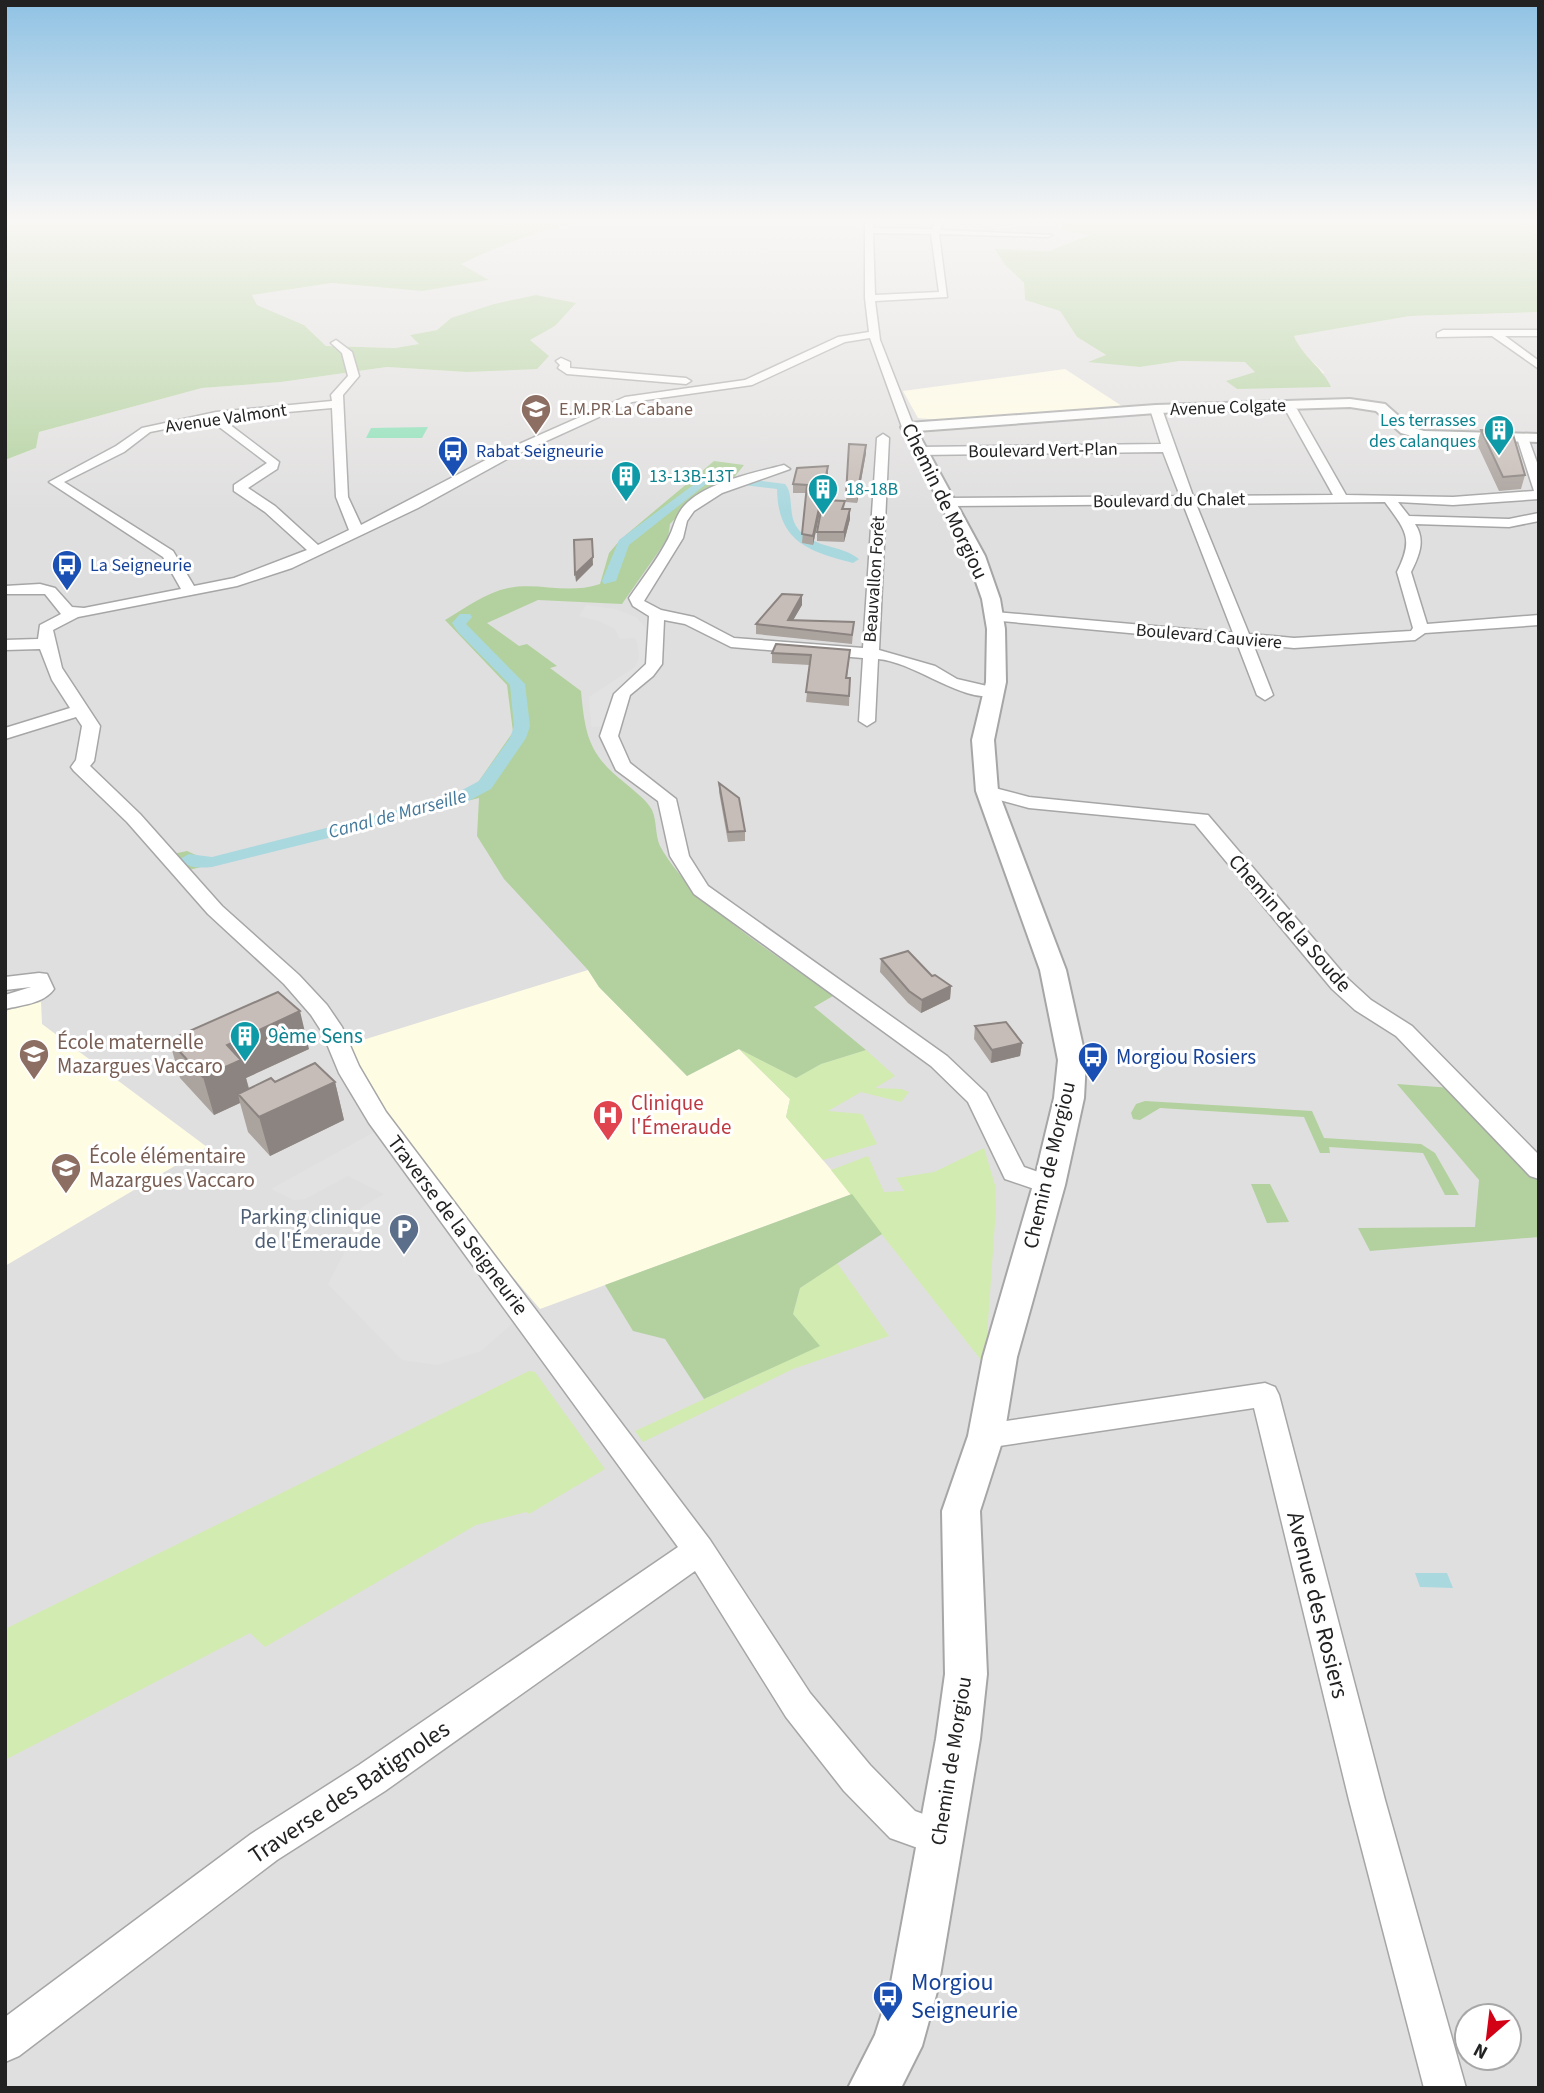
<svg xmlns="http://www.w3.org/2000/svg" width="1544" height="2093" viewBox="0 0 1544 2093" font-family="'Source Sans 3',sans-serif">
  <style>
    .residential { fill: #e0dfdf; fill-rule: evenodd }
    .education { fill: #fffce4 }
    .grass { fill: #d2ebb0 }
    .forest { fill: #b2d19e }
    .pitch { fill: #88dfb5 }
    .parking { fill: #e2e2e2 }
    .water { fill: #aad8df }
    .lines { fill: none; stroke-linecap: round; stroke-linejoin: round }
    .canal { fill: #aad8df; fill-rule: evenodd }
    .minor-casing { stroke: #a6a6a6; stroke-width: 3 }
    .tertiary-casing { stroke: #a6a6a6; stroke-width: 4 }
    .minor { fill: #fff; fill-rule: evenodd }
    .tertiary { fill: #fff; fill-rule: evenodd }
    .wall { fill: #aba39e }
    .shaded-wall { fill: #8b8481 }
    .building { fill: #c7bdb8; stroke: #8b8481; stroke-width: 2 }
    .labels { text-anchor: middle; stroke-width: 6; stroke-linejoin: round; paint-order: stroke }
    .far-street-label { font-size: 18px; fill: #222; stroke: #fff }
    .far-education-label { font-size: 18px; fill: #785e54; stroke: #fff; text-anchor: start }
    .far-culture-label { font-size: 18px; fill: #0d838f; stroke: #fff; text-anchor: start }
    .far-transit-label { font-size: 18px; fill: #164399; stroke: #fff; text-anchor: start }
    .far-water-label { font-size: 19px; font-style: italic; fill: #44789a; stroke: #fff }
    .street-label { font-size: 21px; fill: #222; stroke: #fff }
    .culture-label { font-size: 21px; fill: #0d838f; stroke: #fff; text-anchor: start }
    .education-label { font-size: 21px; fill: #785e54; stroke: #fff; text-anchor: start }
    .transit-label { font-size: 21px; fill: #164399; stroke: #fff; text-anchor: start }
    .health-label { font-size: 21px; fill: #be3a42; stroke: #fff; text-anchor: start }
    .service-label { font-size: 21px; fill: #4e5e75; stroke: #fff; text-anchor: end }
    .near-street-label { font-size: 24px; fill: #222; stroke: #fff }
    .near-transit-label { font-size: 24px; fill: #164399; stroke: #fff; text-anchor: start }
  </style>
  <rect width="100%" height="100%" fill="#f2eee9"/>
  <path class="residential" d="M597,220h461l4,4 29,10 -42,17 -53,-2 9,16 19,19 1,16 35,11 17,26 30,19 -16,5 49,6 40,-6 66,1 10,10 -29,9 10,8 88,-16 -25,-24 -6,-13 116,-20 129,-4v1776h-1534v-1628l31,-12 3,-16 163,-44 79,-6 106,-15 79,5 89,-46 20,-23 -124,15 -14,12 -26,5 9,8 -3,2 -22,3 -69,-2 -22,-21 -47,-20 -5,-10 80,-12 155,-2 -27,-17 31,-15 78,-26zM1467,2016h42v42h-42z"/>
  <path class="education" d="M1065,369l60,39 -185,12 -22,-2 -15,-27z
    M588,970l11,17 88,89 52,-27 51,50 -4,18 66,77 -312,115 -60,-71 -86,-113 -35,-55 -9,-26z
    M41,1002l1,22 165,123 -202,119v-257z"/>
  <path class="grass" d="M739,1049l57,29 25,-14 45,-14 29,26 -20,12 26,1 8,3 -8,10 -40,-10 -33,19 34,3 15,30 -54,16 -37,-43 4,-18z
    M984,1148l11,37 1,23 -11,157 -154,-195 37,-14 16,36 20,-1 -8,-13 38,-6z
    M837,1263l52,73 -96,33 -150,73 -8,-11 184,-85 -26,-32 7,-26z
    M529,1371l6,1 70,97 -76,45 -3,-2 -50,13 -211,122 -15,-14 -245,127v-131z"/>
  <path class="forest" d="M5,220h592c-47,6 -93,23 -136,44l28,16 -67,11 -90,-8 -80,12 5,10 47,20 22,21 69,2 24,-4 -9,-9 27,-5 14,-12 43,-14 42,-9 40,8 -21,23 -25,14 19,16 -12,13 -71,3 -79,-5 -106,15 -79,6 -163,44 -3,16 -31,12z
    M1058,220h481v92l-129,4 -116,20c8,20 28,31 37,51l-94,2 -11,-8 29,-9 -10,-10 -65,-1 -40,6 -52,-5 18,-7 -29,-18 -17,-26 -35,-11 -1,-17 -19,-18 -10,-16 54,2 40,-16 -25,-4z
    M714,461l30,4 -16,20 -29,8 -29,31 -2,14 -46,66 -84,-4 -51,23 32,23 8,-2 30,22 -7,2 31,23c4,44 8,64 44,92 9,8 21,16 27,27 5,11 3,25 8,36 31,58 120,111 173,150l-19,11 52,43 -45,14 -25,14 -57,-29 -52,27 -88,-89 -11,-17 -84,-91 -27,-43 2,-38 -290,72 -16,-16 14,-3 20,9 251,-64 16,-8 39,-56 -6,-47 -62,-65c20,-12 40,-27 63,-32 33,-6 58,7 92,-4l9,-31 12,-14z
    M1397,1084l55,4 84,88 3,7v54l-169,14 -12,-23 117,-1 4,-47z
    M1145,1101l167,10 12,27 97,6 14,9 24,42h-14l-22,-42 -94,-6 1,6h-10l-16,-36 -144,-9 -20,12 -7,-1 -2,-6 5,-9z
    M1251,1184h19l19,38 -22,1z
    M852,1194l30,40 -82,54 -7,26 27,32 -116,53 -39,-60 -32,-8 -28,-46z"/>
  <path class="pitch" d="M428,427l-6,11h-56l5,-10z"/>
  <path class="parking" d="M586,605l29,4 21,8 10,11 4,36 -34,27 -6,10 -2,25 -17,1 -2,-30 46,-30 4,-9 -2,-15 -2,-5 -15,1 -5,-10 -16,-8 -20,-5z
    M376,1131l139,190 -34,30 -44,14 -35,-5 -74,-76 22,-42 2,-21 10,-14 22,-13 -36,-18 -43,23 -11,1 -23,-11z"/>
  <path class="water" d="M1415,1573h32l6,15 -33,-1z"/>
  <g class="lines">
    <path class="canal" d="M708,474l77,10c9,10 3,29 11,42 15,23 45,18 63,33l-6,4c-45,-12 -75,-21 -76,-74l-67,-8 -81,64 -13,36 -12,3 -2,-3 17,-41z
      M460,614h10l2,3 -6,7 2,2 57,58 5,42 -4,12 -35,51 -30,16 -249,62c-11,1 -24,2 -32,-8l9,-5 23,3 237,-60 30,-16 31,-43 4,-12 -4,-41 -52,-53 -6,-9z"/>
    <g class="minor-casing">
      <path id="minor" d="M865,220h8v8l59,1 4,-9h8l-4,10 112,5 -4,2 -109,-3 8,63 -72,4 5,39 34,87 -2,2 -10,-2 -32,-89 -25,4 -93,43 -120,17 -125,57 -89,49 -126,60 -55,18 -159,31 -25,13 9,38 38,58 -6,35 -4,5 50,48 82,92 77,69 28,30 15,22 17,39 27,46 324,428 100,153 60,72 45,46 38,14 5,13 -5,13 -13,5 -50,-18 -46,-47 -58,-74 -91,-146 -310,220 -108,69 -258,196 -14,6v-45l246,-183 108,-69 319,-218 -309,-424 -30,-50 -17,-41 -11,-17 -27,-31 -76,-70 -81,-92 -53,-51 -3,-4 5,-7 6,-34 -6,-9 -71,22v-11l65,-20 -18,-28 -12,-31 -35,1v-10l33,-1 2,-14 21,-11 -16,-20h-40v-8l35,-2 15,4 17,19 12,1 97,-19 -18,-32 -114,-75 67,-36 26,-18 74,-16 116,-11 -1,-6 17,-19 -6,-23 -11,-10 5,-3 16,12 7,24 -16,19 5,102 13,28 138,-72 126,-56 120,-17 93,-43 31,-5 -4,-34zM873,233l58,1 8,58 -64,3zM332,408l4,89 13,33 -31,15 -43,-39 -27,-18 29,-19 2,-7 -58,-44zM210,420l57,43 -33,22v6l31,21 42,38 -73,28 -40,8 -21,-35 -109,-69 60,-30 26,-20z
        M1443,330h96v6h-34l34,25v8l-47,-33 -55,1v-4z
        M561,358l9,4v6l116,10 5,3 -5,3 -119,-10 -9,-6 2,-3 -4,-4z
        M1156,406l6,3 31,87 140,-1 -48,-86 6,-3 6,3 49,86 107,2 81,-6 -17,-53 10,-3 12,33v31l-86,6 -55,-3 11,14 100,3 30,-6v8l-30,6 -94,-3c11,16 4,32 -4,48l16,52 112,-9v10l-114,8 -10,7 -121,8 -41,-4 20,51 -8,5 -8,-5 -20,-52 -247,-23 -3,-3 8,-5 238,21 -50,-129 -234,2 -7,-4 7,-4 231,-2 -17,-44 -245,3 -6,-4 6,-4 243,-3 -11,-35zM1385,502c21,29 29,36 12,70l16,56 -2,3 -117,7 -45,-4 -53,-130z
        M883,434l6,4 -10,212 56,16 22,13 43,10v6c-37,10 -84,-33 -122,-36l-3,62 -8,5 -8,-5 4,-63 -132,-11 -46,-23 -21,-4 -2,44 -9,12 -23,19 -12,41 12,27 46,36 13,57 19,30 239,170 39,37 38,74 34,12 4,6 -4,6 -9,3 -44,-15 -37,-77 -37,-36 -237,-172 -24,-38 -12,-55 -42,-31 -16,-34 14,-42 32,-30 3,-48 -16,-10 -4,-8c13,-19 28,-38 39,-59 6,-11 7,-23 16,-33 22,-24 70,-33 100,-41l6,4 -68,24 -28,18 -7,10 -4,17 -39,63 17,9 33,7 40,21 129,10 14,-210z
        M987,786l42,11 179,18 140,164 23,21 41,26 127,129v24l-9,-3 -134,-140 -41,-26 -23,-21 -137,-165 -166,-16 -48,-13 -3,-4 3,-4z
        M39,973l8,1 7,15c-11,15 -32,16 -49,20v-14l26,-8 -26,3v-13z
        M1265,1383l10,4 4,8 106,405 81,288h-42l-75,-288 -95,-392 -268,40 -10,-3 -5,-9 5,-9 10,-3z"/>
    </g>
    <g class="tertiary-casing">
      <path id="tertiary" d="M1350,399l35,5 26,23 13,4 115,3v8l-116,-3 -22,-6 -25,-22 -26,-4 -194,6 -239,18 68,125 15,43 5,30 1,53 -12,58 4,51 68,179 20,90 -2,38 -19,87 -48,172 -13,79 -24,75 7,163 -7,65 -42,249 -16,58 -21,42h-53l27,-53 15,-47 46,-249 9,-65 -3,-163 26,-75 15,-79 50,-172 21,-87 4,-38 -18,-90 -64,-179 -4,-51 14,-58 1,-53 -5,-30 -15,-43 -66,-129 7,-4 248,-18z"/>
    </g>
    <use href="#minor" class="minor"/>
    <use href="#tertiary" class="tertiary"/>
  </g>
  <path class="wall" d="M1481,430l44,45 -4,14 -22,2 -22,-47z
    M849,444l17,9 -9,50 -11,-1z
    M828,474l-15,71 -11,-2 4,-50h-13v-9z
    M845,501l-1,8 6,10 -6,23 -27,-1v-9z
    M802,595v10l-9,15 60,12 -1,12 -96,-10v-10z
    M850,650l-3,28h3l-1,28 -43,-4 4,-37 -38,-2v-10z
    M719,783l26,48v10l-17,1 -9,-50z
    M881,959l51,17 19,10 -1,13 -29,14 -13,-10 -28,-31z
    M975,1026l47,17 -2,13 -29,7 -17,-24z
    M169,1040l140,9 -63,29 3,10 26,-6h60l9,38 -74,36 -22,-24 -8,-29 -26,12 -34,-37z"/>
  <path class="shaded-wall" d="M866,445v8l-9,50v-8z
    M828,466v8l-15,71v-9z
    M850,509v10l-6,23v-10z
    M592,539l1,26 -17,17 -1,-8z
    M802,595v10l-14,24v-9z
    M951,986l-1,13 -29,14 1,-13z
    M300,1011l9,38 -63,29 5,20 -13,-4 2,9 -26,12 -11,-38 24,-32z
    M1022,1043l-2,13 -29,7 1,-13z
    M335,1082l9,38 -74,36 -11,-39z"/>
  <path class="building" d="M1481,430l31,1 13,44 -22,2z
    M849,444l17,1 -9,50 -11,-1z
    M828,466l-15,70 -11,-2 5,-49 -14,-1 4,-16z
    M823,500l22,1 -3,8h8l-6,23h-27z
    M592,539l1,18 -18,17 -1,-34z
    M782,594l20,1 -14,25 66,2 -2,13 -96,-11z
    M776,644l74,6 -4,28h4l-1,18 -43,-4 5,-37 -39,-2z
    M719,783l20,15 6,33 -17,1z
    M908,951l24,25 3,-1 16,11 -29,14 -13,-9 -28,-32z
    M278,992l22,19 -73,34 14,15 -38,17 -34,-37z
    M1006,1022l16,21 -30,7 -17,-24z
    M315,1063l20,19 -76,35 -21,-23 33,-16 4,4z"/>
  <linearGradient id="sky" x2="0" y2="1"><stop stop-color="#8fc2e4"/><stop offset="0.43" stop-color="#f9f7f5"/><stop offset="1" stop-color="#f9f7f5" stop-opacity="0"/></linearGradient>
  <rect width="1544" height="513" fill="url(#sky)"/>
  <defs>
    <g id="school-pin" transform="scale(1.575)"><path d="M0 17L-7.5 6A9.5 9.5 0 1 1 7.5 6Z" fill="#8d6e63" stroke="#fff"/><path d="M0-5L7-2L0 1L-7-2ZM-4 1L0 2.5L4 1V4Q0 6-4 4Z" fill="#fff"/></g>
    <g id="building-pin" transform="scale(1.575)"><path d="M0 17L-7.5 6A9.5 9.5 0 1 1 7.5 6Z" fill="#0f9aa8" stroke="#fff"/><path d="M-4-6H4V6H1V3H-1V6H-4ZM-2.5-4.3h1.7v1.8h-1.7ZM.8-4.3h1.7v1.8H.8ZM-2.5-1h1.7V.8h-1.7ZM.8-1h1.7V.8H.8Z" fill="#fff"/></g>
    <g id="bus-pin" transform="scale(1.575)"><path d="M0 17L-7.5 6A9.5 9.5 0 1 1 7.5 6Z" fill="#1a4fb4" stroke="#fff"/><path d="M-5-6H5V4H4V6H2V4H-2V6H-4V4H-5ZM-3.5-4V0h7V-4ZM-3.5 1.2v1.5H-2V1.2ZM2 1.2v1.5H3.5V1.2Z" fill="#fff"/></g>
    <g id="hospital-pin" transform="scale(1.575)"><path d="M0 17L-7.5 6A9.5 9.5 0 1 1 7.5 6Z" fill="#e0444e" stroke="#fff"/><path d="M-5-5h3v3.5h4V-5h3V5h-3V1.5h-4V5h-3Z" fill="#fff"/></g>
    <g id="parking-pin" transform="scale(1.575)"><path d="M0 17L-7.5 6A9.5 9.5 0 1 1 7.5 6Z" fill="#5c6f8a" stroke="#fff"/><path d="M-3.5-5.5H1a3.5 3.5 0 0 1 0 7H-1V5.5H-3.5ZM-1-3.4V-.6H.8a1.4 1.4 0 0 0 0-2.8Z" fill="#fff"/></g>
  </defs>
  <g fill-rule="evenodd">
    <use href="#school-pin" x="536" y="409"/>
    <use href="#building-pin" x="1499" y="430"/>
    <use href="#bus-pin" x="453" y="451"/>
    <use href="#building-pin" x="626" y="476"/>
    <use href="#building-pin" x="823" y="489"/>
    <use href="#bus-pin" x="67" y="565"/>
    <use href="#building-pin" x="245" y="1036"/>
    <use href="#school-pin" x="34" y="1054"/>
    <use href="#bus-pin" x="1093" y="1057"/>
    <use href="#hospital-pin" x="608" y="1115"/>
    <use href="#school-pin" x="66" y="1168"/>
    <use href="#parking-pin" x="404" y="1229"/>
    <use href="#bus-pin" x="888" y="1996"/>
  </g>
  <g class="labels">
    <g class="far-street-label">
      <text transform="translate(1228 407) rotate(-2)" y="6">Avenue Colgate</text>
      <text transform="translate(226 418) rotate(-8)" y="6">Avenue Valmont</text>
      <text transform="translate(1043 450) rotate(-1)" y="6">Boulevard Vert-Plan</text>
      <text transform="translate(1169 500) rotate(-1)" y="6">Boulevard du Chalet</text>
      <text transform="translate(874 579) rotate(-86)" y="6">Beauvallon Forêt</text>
      <text transform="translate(1209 636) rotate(5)" y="6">Boulevard Cauviere</text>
    </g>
    <g class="far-education-label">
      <text x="559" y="415">E.M.PR La Cabane</text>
    </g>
    <g class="far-culture-label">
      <text x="1476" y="426" text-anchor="end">Les terrasses<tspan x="1476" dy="21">des calanques</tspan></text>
      <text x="649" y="482">13-13B-13T</text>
      <text x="846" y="495">18-18B</text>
    </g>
    <g class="far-transit-label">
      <text x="476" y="457">Rabat Seigneurie</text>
      <text x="90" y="571">La Seigneurie</text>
    </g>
    <g class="far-water-label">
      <text transform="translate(397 813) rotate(-15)" y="7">Canal de Marseille</text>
    </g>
    <g class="street-label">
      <text transform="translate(945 501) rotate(64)" y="7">Chemin de Morgiou</text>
      <text transform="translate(1290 923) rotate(49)" y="7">Chemin de la Soude</text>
      <text transform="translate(1049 1165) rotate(-77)" y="7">Chemin de Morgiou</text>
      <text transform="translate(458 1225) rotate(53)" y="7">Traverse de la Seigneurie</text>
      <text transform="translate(951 1761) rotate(-81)" y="7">Chemin de Morgiou</text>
    </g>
    <g class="culture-label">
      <text x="268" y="1043">9ème Sens</text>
    </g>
    <g class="education-label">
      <text x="57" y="1049">École maternelle<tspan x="57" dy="24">Mazargues Vaccaro</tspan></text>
      <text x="89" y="1163">École élémentaire<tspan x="89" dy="24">Mazargues Vaccaro</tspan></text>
    </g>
    <g class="transit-label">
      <text x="1116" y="1064">Morgiou Rosiers</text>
    </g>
    <g class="health-label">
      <text x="631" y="1110">Clinique<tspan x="631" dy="24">l'Émeraude</tspan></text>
    </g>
    <g class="service-label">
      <text x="381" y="1224">Parking clinique<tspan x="381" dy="24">de l'Émeraude</tspan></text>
    </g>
    <g class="near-street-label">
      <text transform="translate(1318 1605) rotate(76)" y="8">Avenue des Rosiers</text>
      <text transform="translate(349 1792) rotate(-34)" y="8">Traverse des Batignoles</text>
    </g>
    <g class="near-transit-label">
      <text x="911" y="1990">Morgiou<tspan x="911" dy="28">Seigneurie</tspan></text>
    </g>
  </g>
  <rect width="1544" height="2093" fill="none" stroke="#222222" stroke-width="14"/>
  <g transform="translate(1488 2037) rotate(208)"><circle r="33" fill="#ffffff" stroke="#a7a7a7" stroke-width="2"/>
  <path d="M0-5L12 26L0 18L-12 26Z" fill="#d20115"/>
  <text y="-10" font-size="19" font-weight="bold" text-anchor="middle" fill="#222222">N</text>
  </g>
</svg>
